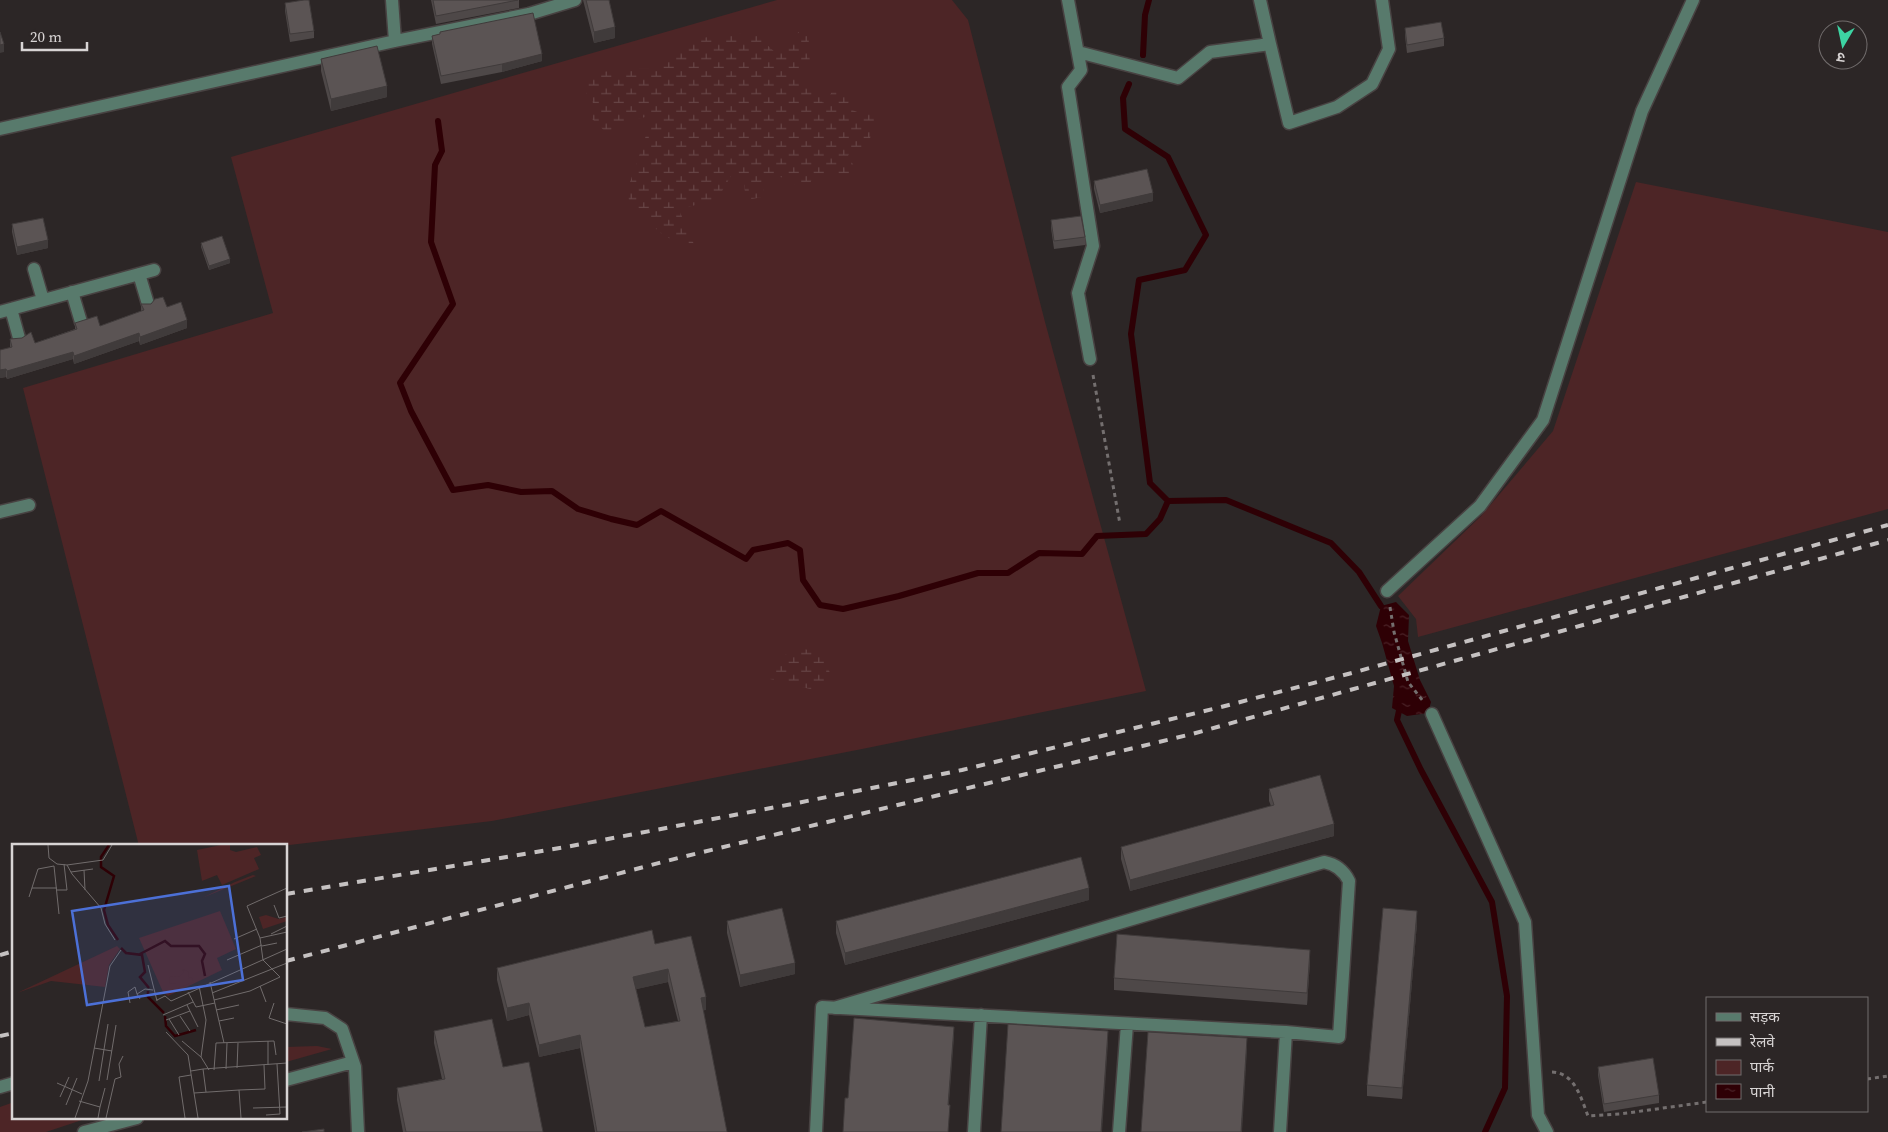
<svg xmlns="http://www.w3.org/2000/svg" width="1888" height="1132" viewBox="0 0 1888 1132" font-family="'Source Serif 4','Noto Sans Devanagari',serif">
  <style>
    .green { fill: #4d2526 }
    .wetland { fill: url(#wetland-marsh) }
    .water { fill: url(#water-ripples) }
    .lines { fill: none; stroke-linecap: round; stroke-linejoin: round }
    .stream { stroke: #2e0005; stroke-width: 6 }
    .minor-casing { stroke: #484242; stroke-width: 15 }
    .path { stroke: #746f6f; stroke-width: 3; stroke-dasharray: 4 4; stroke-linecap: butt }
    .minor { stroke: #587a6c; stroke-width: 12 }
    .rail { stroke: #c5c1c1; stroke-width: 4; stroke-dasharray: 9 9; stroke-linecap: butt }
    .wall { fill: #4e4848; fill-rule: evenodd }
    .shaded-wall { fill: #403b3b }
    .building { fill: #5b5454; stroke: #403b3b; fill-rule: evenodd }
    .inset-river { fill: none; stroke: #2e0005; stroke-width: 2.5 }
    .inset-road { fill: none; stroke: #716c6c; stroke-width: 1 }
    .view { fill: #4c70d7; fill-opacity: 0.15; stroke: #4c70d7; stroke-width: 2.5 }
    .inset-edge { fill: none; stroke: #d8d4d4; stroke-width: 2.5 }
  </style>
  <defs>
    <pattern id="wetland-marsh" width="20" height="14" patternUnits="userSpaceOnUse" patternTransform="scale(1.25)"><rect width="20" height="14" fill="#4d2526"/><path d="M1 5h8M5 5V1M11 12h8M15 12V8" fill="none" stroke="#664445"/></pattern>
    <pattern id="water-ripples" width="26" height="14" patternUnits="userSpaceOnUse" patternTransform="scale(1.25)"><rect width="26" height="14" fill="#2e0005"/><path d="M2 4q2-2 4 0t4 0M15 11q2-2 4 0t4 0" fill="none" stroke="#4c2429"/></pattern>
  </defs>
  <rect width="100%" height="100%" fill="#2c2626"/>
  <path class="green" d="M777,0h175l16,20 77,302 101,369 -284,58 -370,72 -211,25h-142l-116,-458 250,-75 -42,-156z
    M1636,182l252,50v277l-470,128 -2,-18 -18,-23 83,-80 72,-85z
    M317,1046l15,3 -46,13v-15z
    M14,1102v16h74l-42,14h-46v-25z"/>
  <path class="wetland" d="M808,27l2,39 -11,2 2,19 16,4 6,12 11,-13 15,8 -1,10 16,7 17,-3 -16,38 -17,5 10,19 -44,3 -9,13 -24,-13 -17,4 -1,16 -17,3 -3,-23 -8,-8 -17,29 -39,12 17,39 -32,-13 -24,-22 -11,-13 -1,-13 25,-73 -27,7 -16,14 -19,-18 5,-11 -10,-14 2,-20 57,-5 16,1 11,-13 23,-17 42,-6 34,5 -5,6 10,9 26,-24z
    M801,648c18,5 24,9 30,28l-10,11 -11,2 -40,-10 10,-22z"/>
  <path class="water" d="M1396,602l13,13 -1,26 12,39 11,22 -3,11 -21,3 -15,-8 2,-22 -12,-43 -6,-17 5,-20z"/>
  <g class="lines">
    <path class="stream" d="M1143,55l2,-40 4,-15
      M1129,84l-6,14 2,31 43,28 38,78 -21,35 -46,10 -8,54 19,149 18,18 58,-1 105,43 28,29 22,34
      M438,121l4,30 -7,14 -4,77 22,62 -53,79 11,28 42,79 35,-5 33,7 31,-1 26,18 33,10 26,6 24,-14 85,48 7,-9 35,-7 12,7 3,30 17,25 23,4 56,-13 79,-23h30l31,-20 43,1 15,-18 49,-2 14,-15 8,-18
      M1400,706l-3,14 24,50 71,132 15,94 -2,92 -20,44"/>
    <g class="minor-casing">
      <path id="minor" d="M392,0l3,41
        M1068,0l13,70 -13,17 25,159 -15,47 12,66
        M1270,44l19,79 48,-16 35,-23 17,-35 -7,-49
        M1078,52l100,26 32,-26 60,-8 -10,-44
        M0,129l395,-88 134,-27 46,-14
        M34,269l9,31
        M139,274l9,30
        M72,292l9,30
        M11,309l8,29
        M0,312l154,-42
        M0,512l29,-7
        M1387,591l93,-85 63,-86 99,-309 51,-111
        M1432,714l93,208 13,193 9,17
        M834,1008l490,-146c11,2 20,9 25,19l-10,156 -53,-5
        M286,1014l39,4 17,11 13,38 3,65
        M286,1080l67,-18
        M0,1087l14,-4
        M84,1132l53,-14
        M816,1132l6,-125 464,25 -6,100
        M974,1132l7,-117
        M1119,1132l8,-108"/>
    </g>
    <path class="path" d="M1093,375l27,149
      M1390,607l4,25 14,50 15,19
      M1552,1072c23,1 29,26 36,44l32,-2 87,-12
      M1867,1079l21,-3"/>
    <use href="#minor" class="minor"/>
    <path class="rail" d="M286,894l280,-47 226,-43 170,-34 259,-63 127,-33 540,-149
      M0,955l14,-4
      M286,961l392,-103 514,-124 696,-194
      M0,1036l14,-3"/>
  </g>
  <path class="wall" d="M431,0h88v8l-83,16z
    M583,0h26l6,38 -21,5z
    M285,3l29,28v7l-24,4 -5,-31z
    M1405,28l39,10v8l-37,7 -2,-17z
    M440,32l102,29 -40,11 -61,12 -9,-40v-8l8,-1z
    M321,59l66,38 -56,14 -10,-40z
    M1094,181l59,20 -53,12 -6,-24z
    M1051,220l34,17v8l-31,4 -3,-21z
    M12,224l36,24 -31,7 -5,-23z
    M201,243l29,20 -21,7 -8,-23z
    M141,304l26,3 20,21 -47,17 -1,-4 -65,23 -1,-5 -66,20 -1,-2 -6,1 10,-30v-9l25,4 40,-14v-6l25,3 41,-15z
    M1269,789l65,47 -204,55 -9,-32v-12l150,-41 -2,-5z
    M1089,900l-244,65 -9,-32v-12z
    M727,921l68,53 -55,13 -13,-54z
    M1417,923l-15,176 -35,-3v-11z
    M655,944l51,66h-3l24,122h-132l-15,-84 -41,9 -10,-42 -22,6 -10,-41v-12zM668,982l10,39 -33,6 -9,-38z
    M1310,961l-3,44 -193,-15v-12z
    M434,1031l69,36 40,65h-140l-6,-32v-12l45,-9 -8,-36z
    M1598,1067l61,28v8l-55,9 -6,-37z"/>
  <path class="shaded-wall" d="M615,27v11l-21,5v-11z
    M4,44v8l-4,1v-8z
    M542,54v7l-40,11v-8z
    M387,86v11l-56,14v-12z
    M1153,193v8l-53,12v-8z
    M48,240v8l-31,7v-8z
    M230,259v4l-21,7v-4z
    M187,320v8l-47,17v-8z
    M139,333v8l-65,23v-8z
    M73,352v7l-66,20v-8z
    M6,369v8l-6,1v-8z
    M1334,824v12l-204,55v-11z
    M1089,888v12l-244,65v-12z
    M1417,911v12l-15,176v-11z
    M1310,950v11l-3,44v-12z
    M795,963v11l-55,13v-12z
    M668,969v13l-35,8v-13z
    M706,997v13l-5,1v-13z
    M529,1003v12l-22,6v-13z
    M954,1027v11l-6,78v-11z
    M1108,1031v12l-6,89h-1z
    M580,1035v13l-41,9v-12z
    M1247,1038v12l-5,82h-1z"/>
  <path class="building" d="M304,0h5l5,31 -24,3 -5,-31z
    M433,0h85l-82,16z
    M586,0h23l6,27 -21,5z
    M533,13l9,41 -40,10 -61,12 -9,-40 8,-2v-2z
    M1441,22l3,16 -37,7 -2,-17z
    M0,32l4,12 -4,1z
    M377,46l10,40 -56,13 -10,-40z
    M1147,169l6,24 -53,12 -6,-24z
    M1081,216l4,21 -31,4 -3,-21z
    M43,218l5,22 -31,7 -5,-23z
    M222,236l8,23 -21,7 -8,-23z
    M163,297l4,10 14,-5 6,18 -47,17 -1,-4 -65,23 -1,-4 -66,19 -1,-2 -6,1v-20l12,-3 -2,-8 12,-1 9,-6 4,11 42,-14 -2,-6 22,-7 3,10 44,-16 -3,-6h10l4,-5z
    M1320,775l14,49 -204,56 -9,-33 153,-42 -5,-16z
    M1081,857l8,31 -244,65 -9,-32z
    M782,908l13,55 -55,12 -13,-54z
    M1383,908l34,3 -15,177 -35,-3z
    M652,930l3,14 36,-8 15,61 -5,1 26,134h-130l-17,-97 -41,10 -10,-42 -22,5 -10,-40zM668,969l12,52 -35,6 -12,-50z
    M1117,934l193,16 -3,43 -193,-15z
    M854,1018l100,9 -6,78h2l-2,27h-105l2,-34h3z
    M492,1019l11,48 26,-5 14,70h-137l-9,-44 48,-9 -11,-48z
    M1008,1024l100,7 -7,101h-100z
    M1148,1032l99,6 -6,94h-100z
    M1653,1058l6,37 -55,9 -6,-37z
    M324,1129v3h-22z"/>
  <g transform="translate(12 844)">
    <rect width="275" height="275" fill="#2c2626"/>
    <path d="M209,1h9v5l6,2 21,-5 4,8 -7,3 5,11 -37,16 -5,-10 -15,6 -5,-31zM241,31l3,1 -54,22 33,-16zM208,67l16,38 -19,9 5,12 -54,26 -5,-4 -24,-54zM254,71l13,4 8,-2v4l-24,8 -4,-12zM105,102l3,3 -11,16 -4,22 -54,-6 -34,12z" fill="#4d2526"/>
    <path d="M170,125l7,3 -1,7 3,-2 3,5 -18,7v-5l-7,-1 1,-6 10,-1 4,-4z" fill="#4d2526"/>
    <path class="inset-river" d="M97,1l-8,12v10l13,9 -10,34 4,15 10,15M109,104l5,5 16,2 3,17 -5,5 9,11M128,110l25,-13 6,5h28l6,8 -3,7 3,15M136,147v6l16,16M153,172l1,10 9,10 21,-6"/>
    <path class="inset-road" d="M36,1l1,13 8,6 10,1 5,9 29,34 4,16 10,16M55,21l36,-5 9,-15M42,22l5,48M72,26l1,20M59,28l22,-3M20,44h25M45,46h10l-3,-26M17,53l9,-28 16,-3M262,61l5,13 8,-2M259,90l16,-8M248,94l27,-6M222,95l23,-10M250,102l15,-3M215,116l35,-15M136,121l9,36M198,138l14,61M187,142l7,34 -5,37M248,142l6,16M176,148l8,15 19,-4M200,149l75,-30M128,155l-3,-5 8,-5 8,1M145,156l8,-4 6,5 116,-52M202,156l36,-9 30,-14 -17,-17 -3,-22 -13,-32 40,-18M118,159l-2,-11 7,-5 2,7M262,159l-5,15 18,6M175,161l11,22M204,166l23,-5M151,171l30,-13M168,172l10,15M157,175l10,16M154,176l24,-9M207,177l15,-3M154,188l22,23 10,63M170,197l19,16 8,13M256,197v24M82,204l18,3M225,224l1,-25M191,225l84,-6M214,225l1,-26M202,226l2,-27 58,-2 2,14M179,227l12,-2 3,23M95,236l9,-55M87,237l9,-57M45,239l25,11M227,246l26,-1 -1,-24M182,249l45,-3 2,28M48,253l9,-20M67,257l21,6 -2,11M54,261l11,-27M88,263l5,-19M241,264l34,-1M254,271l14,-1 -3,-50M63,274l13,-37 22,-115 11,-16M94,274l9,-39 6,-2 -2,-13 4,-8M173,274l-6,-41 12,-2"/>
    <path class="view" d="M217,42l14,94 -156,25 -15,-94z"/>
    <rect width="275" height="275" class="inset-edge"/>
  </g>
  <rect x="1706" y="997" width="162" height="115" fill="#2c2626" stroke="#716c6c"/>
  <rect x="1716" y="1013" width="25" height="8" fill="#587a6c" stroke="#716c6c"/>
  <text x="1750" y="1022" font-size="15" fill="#d8d4d4">सड़क</text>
  <rect x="1716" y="1038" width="25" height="8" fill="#c5c1c1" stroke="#716c6c"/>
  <text x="1750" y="1047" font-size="15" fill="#d8d4d4">रेलवे</text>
  <rect x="1716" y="1060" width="25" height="15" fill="#4d2526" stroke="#716c6c"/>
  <text x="1750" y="1072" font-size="15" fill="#d8d4d4">पार्क</text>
  <rect x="1716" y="1084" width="25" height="15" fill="url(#water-ripples)" stroke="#716c6c"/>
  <text x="1750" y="1097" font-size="15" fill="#d8d4d4">पानी</text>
  <g transform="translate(1843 45) rotate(189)"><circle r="24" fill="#2c2626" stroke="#716c6c"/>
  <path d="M0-4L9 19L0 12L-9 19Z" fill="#3dd4a3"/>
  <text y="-8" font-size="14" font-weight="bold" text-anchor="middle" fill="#d8d4d4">उ</text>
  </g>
  <path d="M22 42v8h65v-8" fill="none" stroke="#d8d4d4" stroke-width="2.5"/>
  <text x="30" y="42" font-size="15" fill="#d8d4d4" stroke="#2c2626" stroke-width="4" paint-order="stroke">20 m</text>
</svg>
